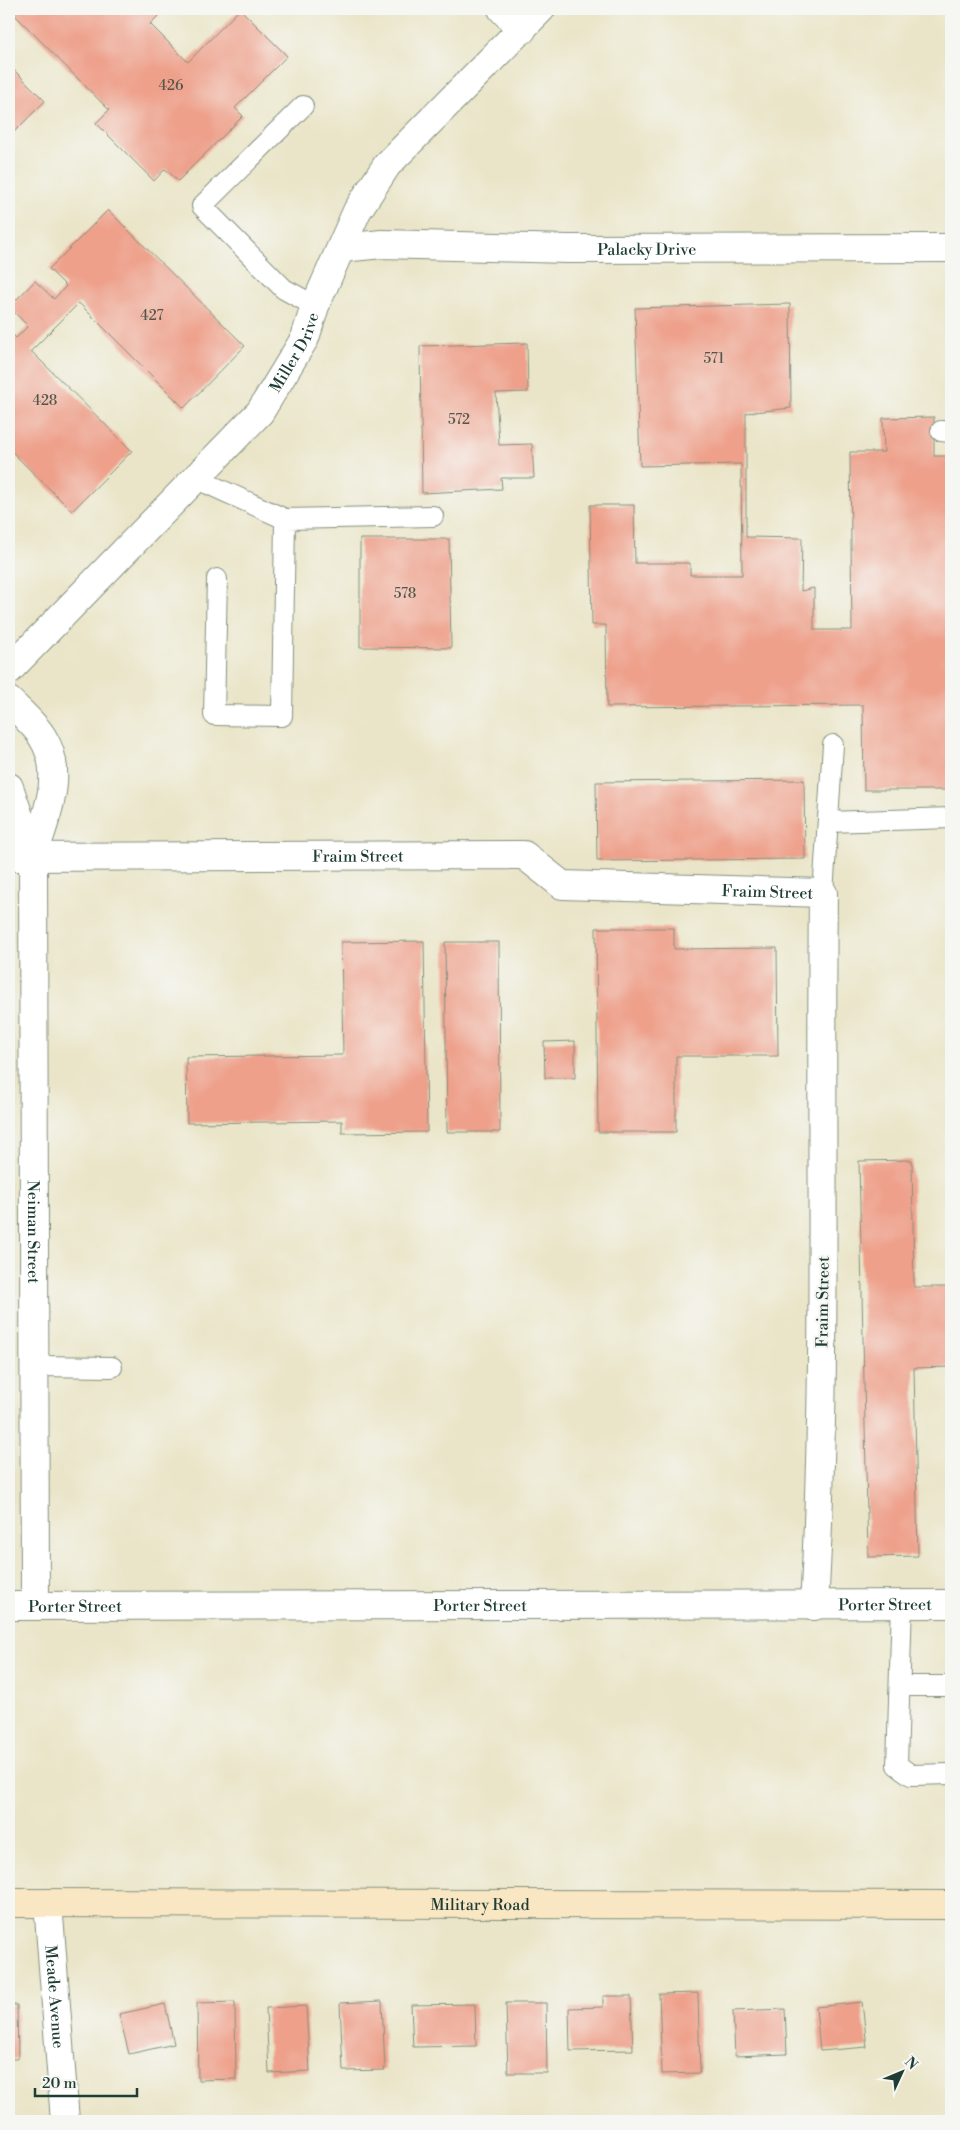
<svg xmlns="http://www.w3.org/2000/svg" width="960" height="2130" viewBox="0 0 960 2130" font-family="'Libre Bodoni',serif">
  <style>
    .building { fill: #eea08b }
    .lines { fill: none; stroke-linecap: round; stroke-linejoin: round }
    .lane-casing { stroke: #84917e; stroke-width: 22 }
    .street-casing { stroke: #84917e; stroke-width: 30 }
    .secondary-casing { stroke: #84917e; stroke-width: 30 }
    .lane { stroke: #fff; stroke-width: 20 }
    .street { stroke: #fff; stroke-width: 28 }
    .secondary { stroke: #f9e7c3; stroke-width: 28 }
    .labels { text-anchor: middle; stroke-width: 4.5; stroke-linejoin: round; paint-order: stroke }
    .number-label { font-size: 14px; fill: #53564a }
    .street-label { font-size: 16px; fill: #1f3d34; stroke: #f6f6f2 }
  </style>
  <rect width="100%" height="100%" fill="#f6f6f2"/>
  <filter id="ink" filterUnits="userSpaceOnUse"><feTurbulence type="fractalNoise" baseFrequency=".02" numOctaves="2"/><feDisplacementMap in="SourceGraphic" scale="10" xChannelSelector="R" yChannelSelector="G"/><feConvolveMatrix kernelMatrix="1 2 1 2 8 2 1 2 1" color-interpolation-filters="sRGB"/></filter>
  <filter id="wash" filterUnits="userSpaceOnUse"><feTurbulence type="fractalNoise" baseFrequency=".0096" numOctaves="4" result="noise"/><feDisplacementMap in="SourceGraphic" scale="20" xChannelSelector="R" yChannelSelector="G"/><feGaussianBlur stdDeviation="1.12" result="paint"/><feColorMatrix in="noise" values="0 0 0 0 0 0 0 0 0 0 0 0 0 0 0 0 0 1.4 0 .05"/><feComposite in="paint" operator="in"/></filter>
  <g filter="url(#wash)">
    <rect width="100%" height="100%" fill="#eae5c8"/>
    <g id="blocks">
      <path class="building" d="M9,9h156l-15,15 38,38 52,-53 47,47 -52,52 8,8 -65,65 -13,-12 -11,12 -58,-58 13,-13z
        M9,65l36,36 -36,36z
        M108,210l137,136 -61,62 -105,-105 -48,48 101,100 -60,60 -63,-62v-118l7,7 12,-12 -19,-19 26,-26 19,18 12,-13 -17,-17z
        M790,304l1,104 -45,5v124l56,1 -1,53 13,-3v42h38l-2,-178h34l-1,-34 51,-1v39h17v334h-87l-1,-85 -256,2 -1,-82h-14l-2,-120h44l1,58h55v12h52l-1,-111 -101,2 -5,-158z
        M527,343l1,49 -32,1 3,52 33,-1 2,34h-33l1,11 -80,4 -2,-147z
        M360,539h89l2,109 -91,-1z
        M804,780l1,79 -208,2 -1,-79z
        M596,928h78v21l103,-1 1,108h-102v76h-78z
        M424,941l3,191 -85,1v-12l-155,2 -1,-66 157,-2 -2,-113z
        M445,942h54l1,190h-53z
        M575,1041v37h-30l-1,-36z
        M912,1160l2,127h37v80l-37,1 4,188 -50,1 -9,-396z
        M698,1993l2,80 -38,1 -3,-80z
        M603,1996h28l2,54 -63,1 -1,-43 34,-1z
        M382,2001l3,69 -42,1 -3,-68z
        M235,2002l1,77 -38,1 -1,-77z
        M862,2002l5,45 -47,4 -4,-44z
        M506,2003h40l1,70h-39z
        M165,2004l9,40 -45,10 -10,-40z
        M475,2004l1,42 -63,1 -2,-42z
        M9,2005h8l1,54h-9z
        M306,2006l4,65 -41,2 -3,-65z
        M785,2009l2,45 -52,2 -2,-45z
        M9,2108h5v13h-5z"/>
    </g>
  </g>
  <g filter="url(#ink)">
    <use href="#blocks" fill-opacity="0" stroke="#84917e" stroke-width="1"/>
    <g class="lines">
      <g class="lane-casing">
        <path id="lane" d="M303,106l-101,100 82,83 31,17
          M941,431l10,1
          M195,478l90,41 148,-3
          M217,579l-3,136 68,1 3,-197
          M828,822l123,-4
          M823,893l10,-148
          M36,1366l76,1
          M902,1603l-5,162 14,10 40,-1
          M900,1686h51"/>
      </g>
      <g class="street-casing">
        <g id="street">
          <path d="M502,9l20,21"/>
          <path id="s1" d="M342,248l40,-4 185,5 384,-1"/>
          <path id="s2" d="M9,670l251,-258 45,-74 10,-32 42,-95 30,-46 154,-156"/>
          <path id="s3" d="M9,701c11,11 26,23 34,37 23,37 2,80 -10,119l2,748"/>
          <path d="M9,787l24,70"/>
          <path id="s4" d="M9,857l515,-2 38,30 261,8c-3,237 5,475 -9,713"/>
          <path id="s5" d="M9,1606l942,-2"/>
          <path id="s6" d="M48,1903l17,218"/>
        </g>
      </g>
      <g class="secondary-casing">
        <g id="secondary">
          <path id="s7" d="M9,1903l942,2"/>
        </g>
      </g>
      <use href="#lane" class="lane"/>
      <use href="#street" class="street"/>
      <use href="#secondary" class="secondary"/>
    </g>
  </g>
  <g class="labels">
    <g class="number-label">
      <text x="171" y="90">426</text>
      <text x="152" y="320">427</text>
      <text x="714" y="363">571</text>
      <text x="45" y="405">428</text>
      <text x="459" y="424">572</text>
      <text x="405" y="598">578</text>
    </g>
    <g class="street-label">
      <text dy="6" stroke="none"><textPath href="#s1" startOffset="305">Palacky Drive</textPath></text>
      <text dy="6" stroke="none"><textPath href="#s2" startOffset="429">Miller Drive</textPath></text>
      <text dy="6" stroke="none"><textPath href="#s4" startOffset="349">Fraim Street</textPath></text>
      <text dy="6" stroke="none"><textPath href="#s4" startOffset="769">Fraim Street</textPath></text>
      <text dy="6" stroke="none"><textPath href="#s3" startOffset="549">Neiman Street</textPath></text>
      <text transform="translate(822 1302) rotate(-89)" y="6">Fraim Street</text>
      <text dy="6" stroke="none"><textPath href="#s5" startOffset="876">Porter Street</textPath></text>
      <text dy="6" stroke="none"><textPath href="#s5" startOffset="66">Porter Street</textPath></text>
      <text dy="6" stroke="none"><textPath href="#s5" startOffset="471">Porter Street</textPath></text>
      <text dy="6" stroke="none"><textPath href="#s7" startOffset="471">Military Road</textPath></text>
      <text dy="6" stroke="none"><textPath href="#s6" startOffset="94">Meade Avenue</textPath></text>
    </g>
  </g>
  <rect width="960" height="2130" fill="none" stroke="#f6f6f2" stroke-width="30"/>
  <g transform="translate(902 2072) rotate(46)" stroke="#f6f6f2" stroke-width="4" paint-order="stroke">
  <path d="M0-4L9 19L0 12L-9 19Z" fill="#1f3d34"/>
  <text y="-8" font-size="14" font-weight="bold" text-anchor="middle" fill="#1f3d34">N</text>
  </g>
  <path d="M35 2088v8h102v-8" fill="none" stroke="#1f3d34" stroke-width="2.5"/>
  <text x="42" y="2088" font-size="15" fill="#1f3d34" stroke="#f6f6f2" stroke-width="4" paint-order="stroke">20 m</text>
</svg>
